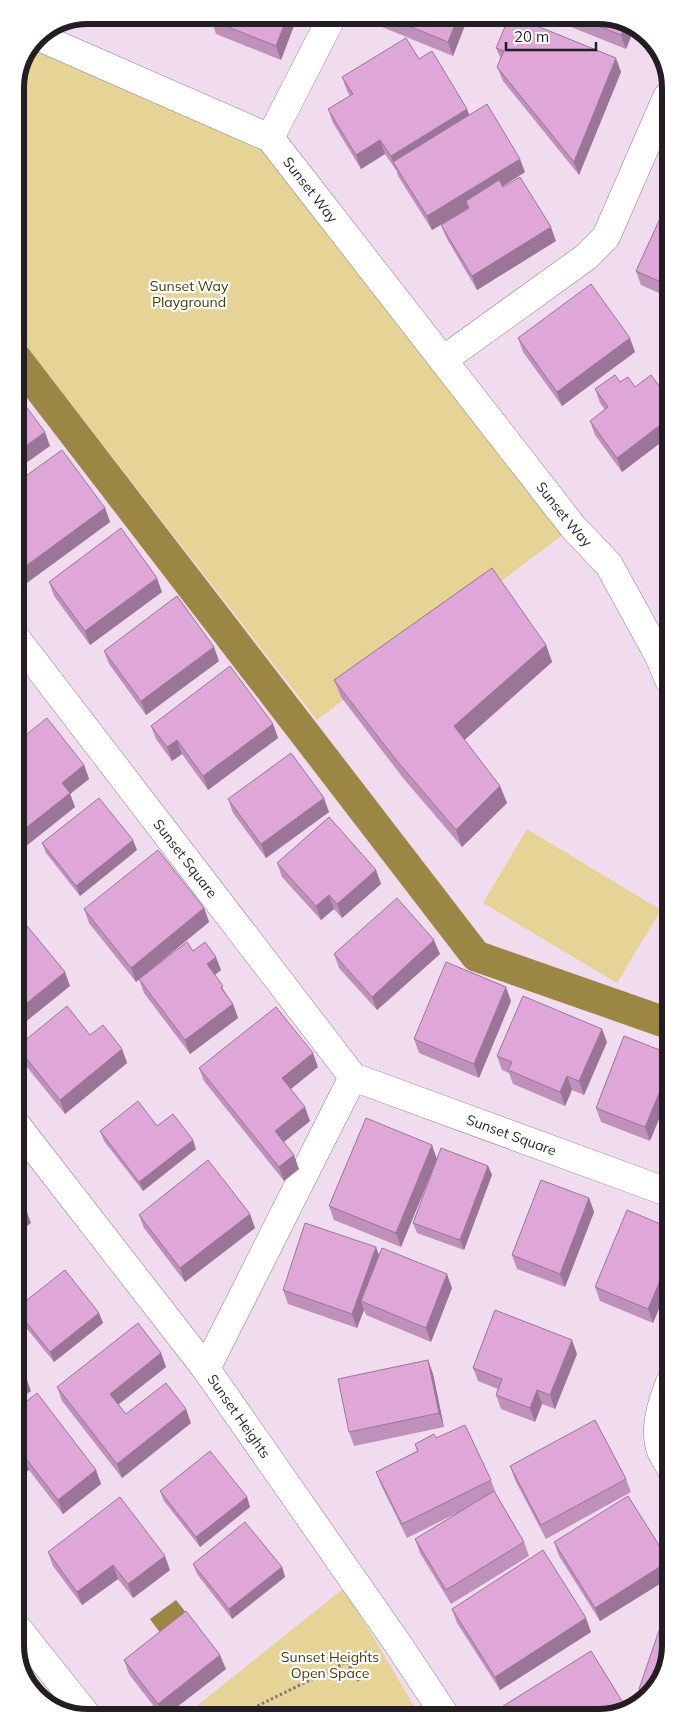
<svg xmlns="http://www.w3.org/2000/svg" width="686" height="1733" viewBox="0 0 686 1733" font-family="Mulish,sans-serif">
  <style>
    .green { fill: #e6d396 }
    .water { fill: #9b8743 }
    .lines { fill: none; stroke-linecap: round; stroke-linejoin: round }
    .canal { stroke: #9b8743; stroke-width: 31 }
    .street-casing { stroke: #907e8e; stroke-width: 29 }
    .path { stroke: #847782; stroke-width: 3; stroke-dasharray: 2.5 2.5; stroke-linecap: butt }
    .street { stroke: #fff; stroke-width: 28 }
    .wall { fill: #bf90ba }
    .shaded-wall { fill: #9b7597 }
    .building { fill: #dea7d8; stroke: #9b7597 }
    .labels { text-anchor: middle; stroke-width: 4.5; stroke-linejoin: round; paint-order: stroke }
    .street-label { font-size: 14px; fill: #241d23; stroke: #fff }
    .park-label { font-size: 14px; fill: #473800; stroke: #fff }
    .rim { fill: none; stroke: #241d23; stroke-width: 6 }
  </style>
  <rect width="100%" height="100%" fill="#f0dcee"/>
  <path class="green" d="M36,36l234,102 303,389 -256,193 -301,-387 -1,-250z
    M527,829l134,81 -44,73 -134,-80z
    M344,1588l76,128 -237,1z"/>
  <path class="water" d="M176,1600l11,14 -26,20 -11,-15z"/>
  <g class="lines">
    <path class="canal" d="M16,358l460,598 194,68"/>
    <g class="street-casing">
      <g id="street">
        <path id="s1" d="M37,36l233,102 303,389 36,38 50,91 10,24"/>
        <path d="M270,138l63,-123"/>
        <path d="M443,360l143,-103 20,-20 61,-140"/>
        <path id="s2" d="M16,638l337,439 317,116"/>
        <path id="s3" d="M18,1127l188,242 194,278 45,68"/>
        <path d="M206,1369l147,-292"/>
        <path d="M670,1382c-8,21 -17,46 -9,69 3,6 7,12 10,18"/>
        <path d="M19,1630l70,88"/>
      </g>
    </g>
    <path class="path" d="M347,1662l12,19
      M235,1717l134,-66"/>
    <use href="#street" class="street"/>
  </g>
  <path class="wall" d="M187,15h22l-3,8z
    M213,15h85l-17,45 -65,-26 -5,-14z
    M373,15h96l-16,41 -76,-31z
    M563,15h40l32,12 -9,22 -60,-24z
    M496,48l125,24 -42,103 -76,-94 -6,-14 4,-8z
    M419,59l50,56 56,57 -22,14 53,55 -79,49 -30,-51 -6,-14 27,-17 -36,22 -34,-54 -2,-7v1l-11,-16 -24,15 -28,-46 -5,-14 22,-13 -3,-5 -5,-14z
    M668,201v96l-27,-12 -5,-14z
    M518,338l117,14 -73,54 -39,-54z
    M620,382l48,16v39l-46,35 -27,-37 -5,-14 15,-11 -5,-7 -5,-14z
    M16,483l89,25 5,14 -86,63 -8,-11z
    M49,582l113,10 -72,53 -36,-49z
    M546,645l6,17 -88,78 36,46 7,17 -45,44 -59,-69 -62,-81 -7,-17z
    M104,651l115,10 -73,54 -37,-51z
    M273,724l5,14 -70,52 -26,-36 -10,7 -16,-22 -5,-13z
    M17,742l67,23 5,14 -19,15 5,13 -49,39 -9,-12z
    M228,799l101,13 -63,46 -33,-45z
    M42,843l95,7 -57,46 -34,-43z
    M277,863l99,7 5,14 -39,34 -8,-9 -13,11 -39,-43z
    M204,908l5,14 -66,54 50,-25 28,19 -6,5 12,20 6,9 5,14 -48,36 -46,-61 -5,-14 -3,3 -47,-59 -5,-14z
    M334,954h106l-63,56 -38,-42z
    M511,1001l-32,77 -60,-25 -5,-14z
    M90,1035l32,14 5,14 -62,51 -43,-53 -5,-13z
    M624,1036l26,105 -49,-19 -5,-14z
    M607,1042l-23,53 -12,-5 -7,16 -52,-22 -4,-11 -7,-3 -5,-14z
    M318,1067l-27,22 19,32 -26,21 15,27 -15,12 -80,-100 -5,-13z
    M157,1126l39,23 -53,42 -39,-50 -4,-10z
    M437,1158l51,8 4,9 -28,75 -47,-17 -4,-10 21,-56 -33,80 -67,-27 -5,-14z
    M589,1198l5,14 -29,75 -48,-18 -5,-14z
    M139,1215l116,13 -70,54 -41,-54z
    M670,1228v54l-17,41 -53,-22 -5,-14z
    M376,1247l3,9 73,32 -21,54 -65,-27 -2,-5 -7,18 -69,-24 -5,-14z
    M18,1307l81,6 4,10 -49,39 -35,-43 -1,-4z
    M161,1353l5,14 -48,38 8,9 65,9 -69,55 -60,-77 -5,-14z
    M577,1354l-22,55 -13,-5 -7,18 -34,-13 -5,-14 2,-6 -20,-8 -5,-13z
    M428,1360l5,14 11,53 -90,19 -5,-14z
    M18,1408l78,62 5,14 -38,30 -34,-44 -11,8z
    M436,1438l55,42 5,14 28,48 5,14 -78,48 -31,-51 -5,-14 44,-27 -52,26 -26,-53 -5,-13 41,-21 -2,-7z
    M510,1466l116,13 5,13 -85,47 -31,-59z
    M160,1491l87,6 3,10 -50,40 -36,-46z
    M554,1542l115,19 2,6v10l-71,44 -41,-65z
    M48,1552l122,18 -37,28 -15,-19 -36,26 -29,-39z
    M193,1564l89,3 3,10 -53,42 -35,-45z
    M452,1609l139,23 -91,58 -43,-67z
    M124,1660l102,9 -62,48h-2l-33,-43z
    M639,1689h17l-13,10z"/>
  <path class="shaded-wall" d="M203,15h6l-3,8z
    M288,15h10l-17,45 -5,-14z
    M459,15h10l-16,41 -5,-14z
    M626,24l9,3 -9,22 -5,-14z
    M616,58l5,14 -42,103 -5,-13z
    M467,109l5,13 -79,40 3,7v1l-5,-14z
    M380,140l5,14 -24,15 -5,-14z
    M520,159l5,13 -56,35 -3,-6 2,7 -36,22 -5,-14z
    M551,227l5,14 -79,49 -5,-14z
    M630,338l5,14 -73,54 -5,-14z
    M668,419v18l-46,35 -5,-14z
    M45,432l5,14 -34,24v-17z
    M105,508l5,14 -86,63 -5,-14z
    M157,578l5,14 -72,53 -5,-14z
    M546,645l6,17 -92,82 -6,-18z
    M214,647l5,14 -73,54 -5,-14z
    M19,697l5,14 -7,5v-18z
    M273,724l5,14 -70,52 -5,-14z
    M177,740l5,14 -10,7 -5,-14z
    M84,765l5,14 -19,15 5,13 -49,39 -5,-14 41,-49z
    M500,786l7,17 -45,44 -6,-17z
    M324,798l5,14 -63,46 -5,-14z
    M133,840l4,10 -57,46 -4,-10z
    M376,870l5,14 -39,34 -5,-14z
    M19,892l5,13 -7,6v-18z
    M329,895l5,14 -13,11 -5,-14z
    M204,908l5,14 -73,60 -5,-14z
    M434,940l6,14 -63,56 -5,-13z
    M216,957l5,13 -9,7 -5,-13z
    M65,972l5,14 -52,42 -1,-2v-15z
    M506,987l5,14 -32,77 -5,-14z
    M233,1004l5,14 -48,36 -5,-14z
    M602,1029l5,13 -23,53 -5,-14z
    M122,1049l5,14 -62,51 -5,-14z
    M313,1053l5,14 -31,25 -5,-14z
    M670,1067v26l-20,48 -5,-14z
    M567,1076l5,14 -7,16 -5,-14z
    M305,1107l5,14 -30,24 -5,-14z
    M193,1140l3,9 -53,42 -4,-9z
    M432,1145l5,14 -36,88 -5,-14z
    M294,1155l5,14 -15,12 -5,-14z
    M488,1166l4,9 -28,75 -4,-10z
    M589,1198l5,14 -29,75 -5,-13z
    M26,1209l5,14 -13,10v-17z
    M250,1214l5,14 -70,54 -5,-14z
    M376,1247l5,14 -20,40 3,9 -7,18 -5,-14z
    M670,1257v25l-17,41 -5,-14z
    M447,1274l5,14 -21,54 -5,-14z
    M99,1313l4,10 -49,39 -4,-10z
    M572,1340l5,14 -22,55 -5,-14z
    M161,1353l5,14 -51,40 -5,-13z
    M428,1360l5,14 11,53 -5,-14z
    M26,1377l5,14 -13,9v-18z
    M537,1390l5,14 -7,18 -5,-14z
    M186,1409l5,14 -69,55 -5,-14z
    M24,1456l5,14 -11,8v-18z
    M96,1470l5,14 -38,30 -5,-14z
    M247,1497l3,10 -50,40 -4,-10z
    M165,1556l5,14 -37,28 -5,-14z
    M669,1561l2,6v10l-71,44 -5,-13z
    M113,1565l5,14 -36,26 -5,-13z
    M282,1567l3,10 -53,42 -3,-10z
    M586,1618l5,14 -91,58 -5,-13z
    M220,1655l6,14 -62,48h-1l-5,-13z"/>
  <path class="building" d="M213,15h75l-12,31 -65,-26z
    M382,15h77l-11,27z
    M510,15l106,43 -42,104 -77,-95 7,-16 -8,-3z
    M572,15h31l23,9 -5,11z
    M406,38l13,21 13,-8 35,58 -76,47 -11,-16 -24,15 -28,-46 25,-15 -11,-17z
    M487,104l33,55 -93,57 -34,-54z
    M520,177l31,50 -79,49 -31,-51 28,-17 -3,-7 33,-21 4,7z
    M668,201v84l-32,-14z
    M591,284l39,54 -73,54 -39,-54z
    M615,375l5,7 8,-5 7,10 16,-12 17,23v21l-51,39 -27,-37 18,-14 -13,-18z
    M16,393l29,39 -29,21z
    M62,450l43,58 -86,63 -3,-4v-84z
    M121,528l36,50 -72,53 -36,-49z
    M492,568l54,77 -92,81 46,60 -44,44 -59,-69 -63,-81z
    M177,596l37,51 -73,54 -37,-50z
    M230,666l43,58 -70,52 -26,-36 -10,7 -16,-21z
    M47,718l37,47 -22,18 8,10 -49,39 -4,-5v-85z
    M291,753l33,45 -63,46 -33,-45z
    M99,798l34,42 -57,46 -34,-43z
    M329,817l47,53 -39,34 -8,-9 -13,11 -39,-43z
    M158,850l46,58 -73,60 -47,-59z
    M397,898l37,42 -62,57 -38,-43z
    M23,921l42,51 -48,39v-85z
    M187,942l6,9 12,-9 11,15 -9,7 16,22 -2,2 12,16 -48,36 -46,-61z
    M446,962l60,25 -32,77 -60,-25z
    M523,996l79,33 -23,52 -12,-5 -7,16 -52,-22 4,-8 -15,-6z
    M67,1006l23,29 13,-10 19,24 -62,51 -43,-53z
    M276,1007l37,46 -31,25 23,29 -30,24 19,24 -15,12 -80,-99z
    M624,1036l46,18v13l-25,60 -49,-19z
    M138,1101l19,25 16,-12 20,26 -54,42 -39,-51z
    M366,1118l66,27 -36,88 -67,-27z
    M441,1148l47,18 -28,74 -47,-17z
    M208,1160l42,54 -70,54 -41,-53z
    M541,1180l48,18 -29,76 -48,-19z
    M18,1198l8,11 -8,7z
    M627,1210l43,18v29l-22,52 -53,-22z
    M305,1223l71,24 -24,67 -69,-24z
    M382,1248l65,26 -21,54 -65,-27z
    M65,1270l34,43 -49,39 -32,-40v-5z
    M495,1310l77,30 -22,55 -13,-5 -7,18 -34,-13 6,-16 -29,-11z
    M138,1323l23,30 -51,41 16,20 40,-31 20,26 -69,55 -60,-77z
    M428,1360l11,53 -90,19 -11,-53z
    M18,1366l8,11 -8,5z
    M37,1393l59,77 -38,30 -34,-44 -6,4v-52z
    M595,1420l31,59 -85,46 -31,-59z
    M465,1425l26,55 -89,44 -26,-52 42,-21 -3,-7 19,-10 2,4z
    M210,1451l37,46 -51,40 -36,-46z
    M494,1491l30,51 -78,48 -31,-51z
    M628,1496l41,65 -74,47 -41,-66z
    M120,1497l45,59 -37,28 -15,-19 -36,27 -29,-40z
    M245,1522l37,45 -53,42 -36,-45z
    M543,1550l43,68 -91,59 -43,-68z
    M186,1611l34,44 -62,49 -34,-44z
    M664,1616l7,2v28l-15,43 -5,4 -12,-4z
    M591,1651l36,58 -8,5 -130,1z"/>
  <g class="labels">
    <g class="street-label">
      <text dy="5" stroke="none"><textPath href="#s1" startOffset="320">Sunset Way</textPath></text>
      <text dy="5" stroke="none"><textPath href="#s1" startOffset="732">Sunset Way</textPath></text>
      <text dy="5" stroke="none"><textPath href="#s2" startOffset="278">Sunset Square</textPath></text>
      <text dy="5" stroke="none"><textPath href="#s2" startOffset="722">Sunset Square</textPath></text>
      <text dy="5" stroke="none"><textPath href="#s3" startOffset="364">Sunset Heights</textPath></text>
    </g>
    <g class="park-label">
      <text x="189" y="291">Sunset Way<tspan x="189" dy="16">Playground</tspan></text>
      <text x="330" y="1662">Sunset Heights<tspan x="330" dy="16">Open Space</tspan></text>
    </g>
  </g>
  <path d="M0 0H686V1733H0ZM88 24H598A64 64 0 0 1 662 88V1645A64 64 0 0 1 598 1709H88A64 64 0 0 1 24 1645V88A64 64 0 0 1 88 24Z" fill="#fff" fill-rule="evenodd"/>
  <path class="rim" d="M88 24H598A64 64 0 0 1 662 88V1645A64 64 0 0 1 598 1709H88A64 64 0 0 1 24 1645V88A64 64 0 0 1 88 24Z"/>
  <path d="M506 42v8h90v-8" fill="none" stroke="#241d23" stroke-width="2.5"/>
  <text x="514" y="42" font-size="15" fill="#241d23" stroke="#ffffff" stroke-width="4" paint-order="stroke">20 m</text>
</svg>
